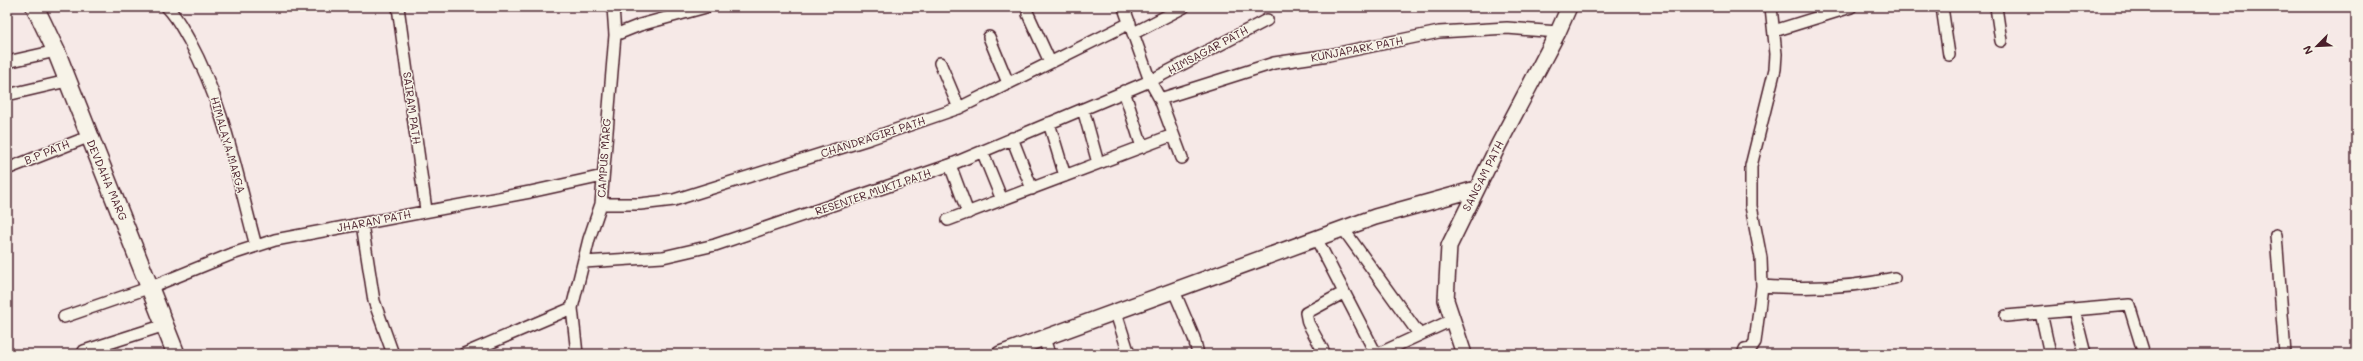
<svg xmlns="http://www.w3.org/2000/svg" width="2363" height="361" viewBox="0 0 2363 361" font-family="Mali,sans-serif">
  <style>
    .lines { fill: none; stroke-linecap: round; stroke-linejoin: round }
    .street-casing { stroke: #4a1f2b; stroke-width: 14 }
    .secondary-casing { stroke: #4a1f2b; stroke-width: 18 }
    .primary-casing { stroke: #4a1f2b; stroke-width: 20 }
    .street { stroke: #f7f3e8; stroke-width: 11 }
    .secondary { stroke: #f7f3e8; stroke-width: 15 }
    .primary { stroke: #f7f3e8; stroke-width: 17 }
    .labels { text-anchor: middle; stroke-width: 3; stroke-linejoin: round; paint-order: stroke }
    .street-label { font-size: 11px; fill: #4a1f2b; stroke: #f7f3e8 }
  </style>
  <rect width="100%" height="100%" fill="#f6e9e7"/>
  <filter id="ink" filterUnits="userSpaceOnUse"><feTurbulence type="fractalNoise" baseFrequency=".025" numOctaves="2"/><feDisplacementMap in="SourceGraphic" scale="8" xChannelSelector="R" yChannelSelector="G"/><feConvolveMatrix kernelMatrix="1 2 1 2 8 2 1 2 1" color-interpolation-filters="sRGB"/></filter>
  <g filter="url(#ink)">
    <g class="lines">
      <g class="street-casing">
        <path id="street" d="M167,7c10,10 15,21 22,33 35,64 48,136 67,206
          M398,7l28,203
          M1942,7l7,48
          M1996,7l5,34
          M1124,8l26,73 10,18 22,59
          M1028,14l22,48
          M1774,31l77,-24
          M1134,33l50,-26
          M615,35l25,-10 66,-18
          M989,37l19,46
          M7,62l49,-11
          M940,63l19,45
          M1124,91l18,56
          M7,95l60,-14
          M1160,99l114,-36 55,-8 110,-23 68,-4 51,4
          M1083,109l15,54
          M1049,123l16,53
          M1012,138l20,51
          M983,153l19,47
          M950,165l18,48
          M7,169l81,-32
          M601,204h39l34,-4 195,-61 90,-31 171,-85
          M948,220l225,-85
          M362,224l12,77 19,53
          M1344,230l75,104
          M2276,235l9,119
          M1316,238l60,116
          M584,262l79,-5 52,-12 235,-80 200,-84 117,-61
          M1762,286c43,3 90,2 132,-8
          M1174,291l20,47 4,16
          M2074,310l11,44
          M1116,313l13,41
          M2041,313l9,41
          M2006,316l123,-11 15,49
          M64,317l87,-30 81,-33 43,-14 255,-48 73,-16
          M1044,338l5,16
          M84,351l81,-26
          M464,354l108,-46
          M577,354l-5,-46 17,-69 12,-35 14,-169 -2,-28
          M1325,354l-17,-31 -2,-10 37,-20
          M1378,354l74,-34
          M1743,354l2,-5 6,-1 4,-6 7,-56 -1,-28 -10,-52v-40l24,-97 1,-15 -5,-47"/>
      </g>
      <g class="secondary-casing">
        <path id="secondary" d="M1000,354l375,-137 101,-28
          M1464,354l-18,-54 3,-54 50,-102 59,-112 11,-25"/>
      </g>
      <g class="primary-casing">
        <path id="primary" d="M35,7l21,44 120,303"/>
      </g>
      <use href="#street" class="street"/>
      <use href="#secondary" class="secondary"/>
      <use href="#primary" class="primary"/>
    </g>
  </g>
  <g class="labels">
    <g class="street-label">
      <text transform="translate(1357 49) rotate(-11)" y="4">KUNJAPARK PATH</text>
      <text transform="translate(1208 50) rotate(-28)" y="4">HIMSAGAR PATH</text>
      <text transform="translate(412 108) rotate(82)" y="4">SAIRAM PATH</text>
      <text transform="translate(873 137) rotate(-18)" y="4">CHANDRAGIRI PATH</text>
      <text transform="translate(228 145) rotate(74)" y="4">HIMALAYA MARGA</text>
      <text transform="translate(47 152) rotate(-22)" y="4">B.P PATH</text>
      <text transform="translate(604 158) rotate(-86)" y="4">CAMPUS MARG</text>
      <text transform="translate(1483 176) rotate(-63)" y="4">SANGAM PATH</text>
      <text transform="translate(107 180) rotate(67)" y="4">DEVDAHA MARG</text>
      <text transform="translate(873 192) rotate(-19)" y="4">RESENTER MUKTI PATH</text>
      <text transform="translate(374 221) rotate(-11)" y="4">JHARAN PATH</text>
    </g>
  </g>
  <rect width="2363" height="361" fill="none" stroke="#f7f3e8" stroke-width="24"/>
  <rect x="12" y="12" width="2339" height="337" fill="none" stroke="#4a1f2b" stroke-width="1.5" filter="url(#ink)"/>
  <g transform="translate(2317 46) rotate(246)" stroke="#f7f3e8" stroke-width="3" paint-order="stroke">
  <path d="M0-3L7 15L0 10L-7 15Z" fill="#4a1f2b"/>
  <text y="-6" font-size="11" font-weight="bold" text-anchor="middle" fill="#4a1f2b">N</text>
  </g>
</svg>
